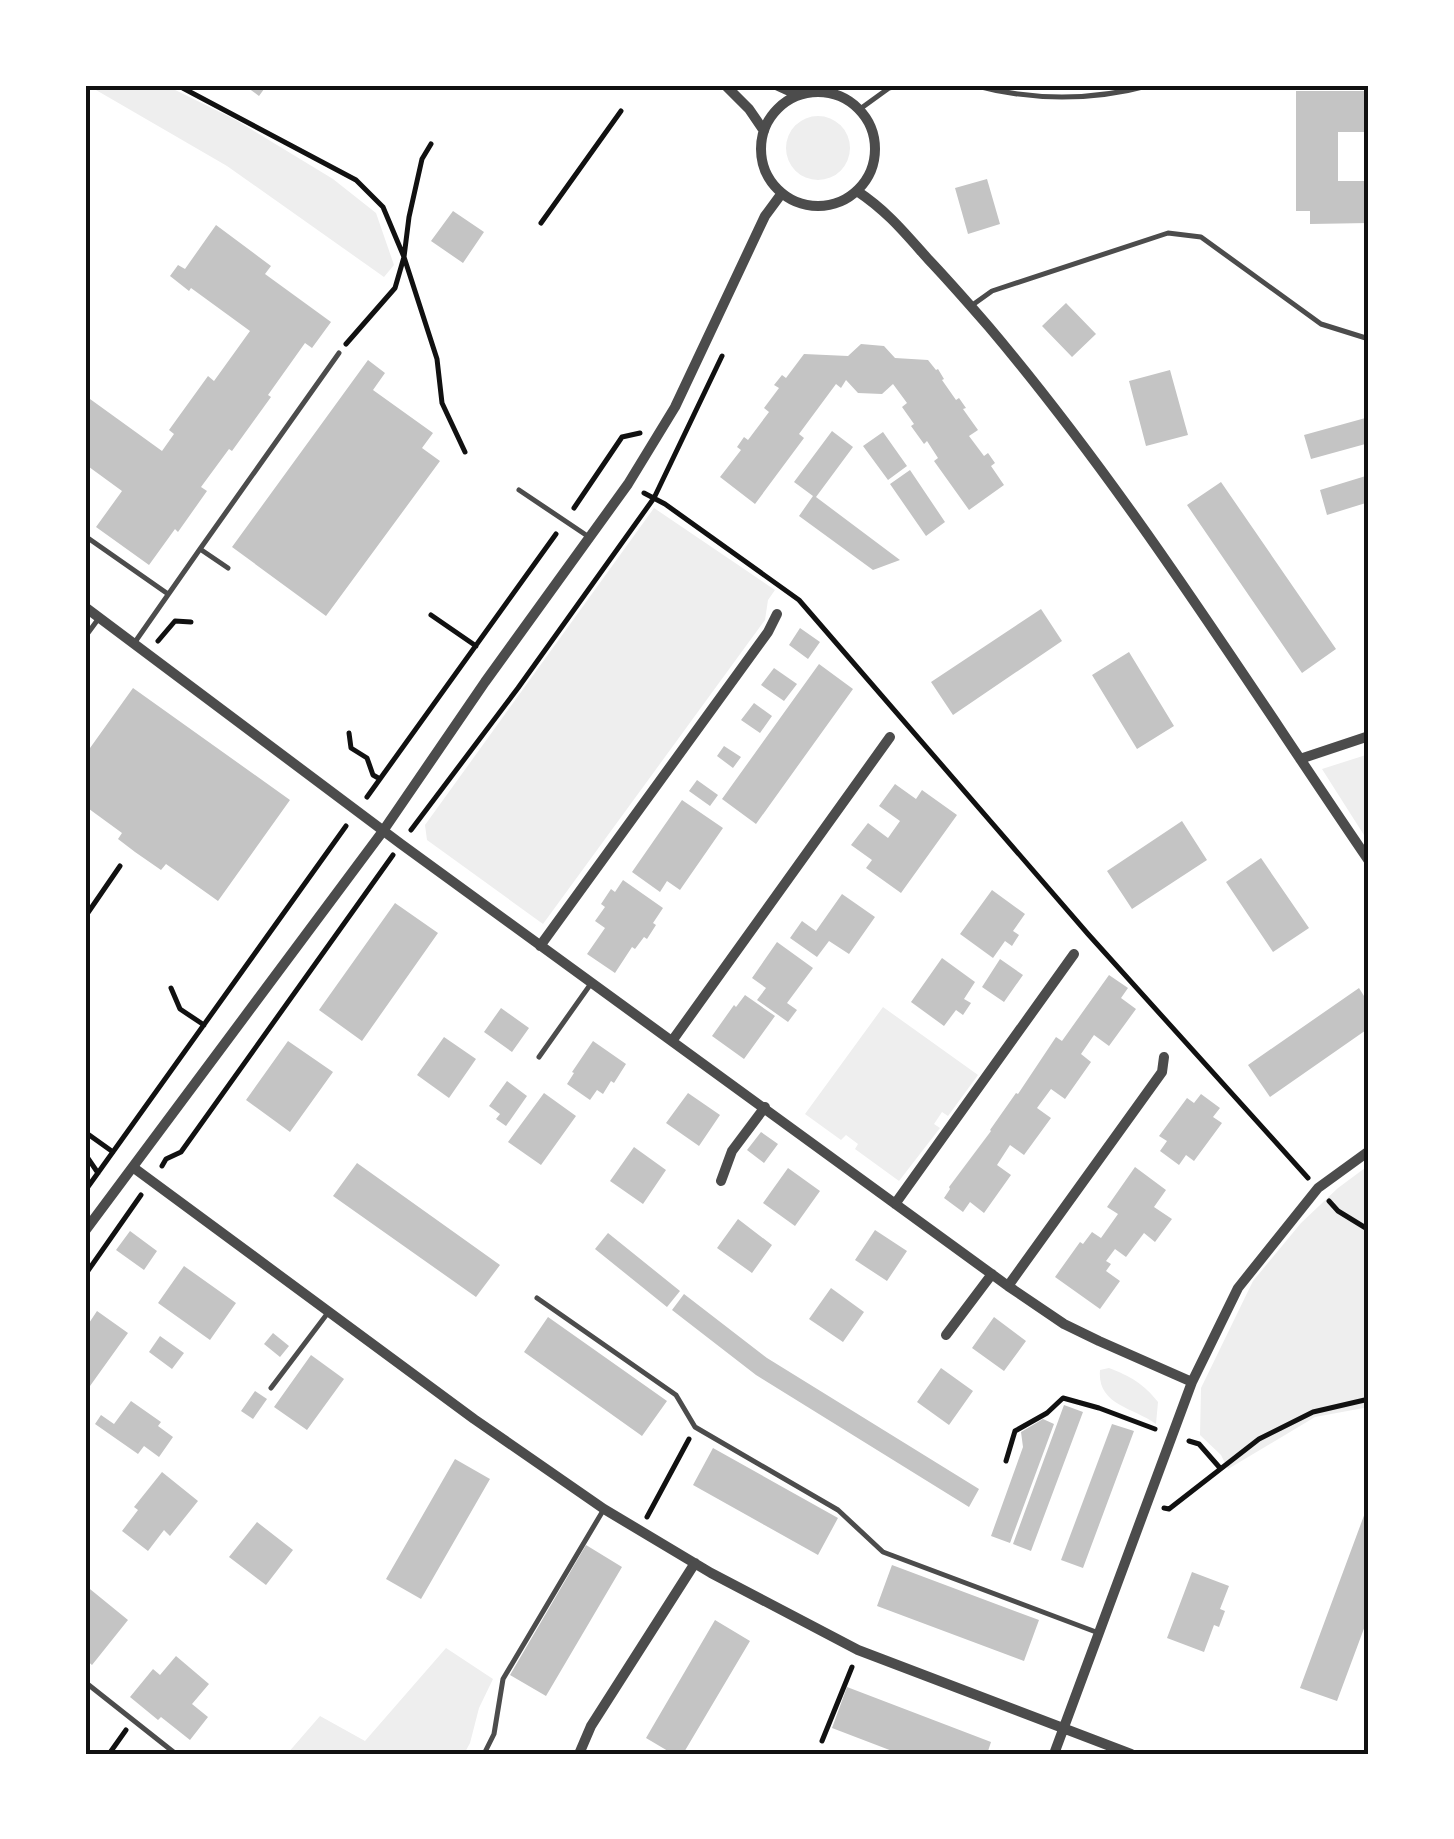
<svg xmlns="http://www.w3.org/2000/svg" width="1454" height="1839" viewBox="0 0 1454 1839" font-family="Signika,sans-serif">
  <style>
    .green { fill: #eee }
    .building { fill: #c4c4c4 }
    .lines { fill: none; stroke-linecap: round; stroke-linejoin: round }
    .path { stroke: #111; stroke-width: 5 }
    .service { stroke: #4c4c4c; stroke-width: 5 }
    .minor { stroke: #4c4c4c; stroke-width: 10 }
    .neatline { fill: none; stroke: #111; stroke-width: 4 }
  </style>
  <rect width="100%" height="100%" fill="#fff"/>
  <path class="green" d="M100,85h65l69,34 99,60 43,34 18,52 -10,12 -157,-111 -131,-76z
    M786 148a32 32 0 1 1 64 0a32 32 0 1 1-64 0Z
    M654,508l121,82 -7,10 -3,20 -222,304 -116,-84 -2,-15z
    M1369,754v89l-47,-74z
    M883,1007l95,68 -30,41 -6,-4 -8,12 6,4 -41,53 -44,-32 3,-5 -12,-9 -5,5 -36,-26z
    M1369,1165v242l-54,10 -87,52 -7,-14 -21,-20 1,-47 52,-107 48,-58 37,-35z
    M1109,1368c21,8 35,16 49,34l-2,22c-24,-17 -59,-19 -56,-54z
    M446,1648l47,31 -14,29 -9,35 -6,11h-177l33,-38 45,25z"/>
  <path class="building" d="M244,85h23l-8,11z
    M1296,91h73v41h-31v49h31v42l-59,1v-13h-14z
    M987,179l13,45 -32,10 -13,-46z
    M453,211l31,21 -21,31 -32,-22z
    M216,225l55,41 -6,8 66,48 -19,26 -7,-5 -37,52 3,2 -39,54 -3,-2 -28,38 6,4 -29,41 -3,-3 -26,36 -53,-38 26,-36 -37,-27v-58l5,-7 72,52 12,-17 -5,-4 39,-54 6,5 36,-50 -59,-43 -2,3 -19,-15 8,-11 7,4z
    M1066,303l30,31 -24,23 -30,-31z
    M861,344l23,2 11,12 33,2 8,10 2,-1 6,10 -2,1 14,20 3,-2 7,10 -3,1 15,21 -9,6 15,20 4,-3 7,10 -4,3 13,19 -35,25 -35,-49 4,-3 -11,-17 -3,3 -13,-18 3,-2 -12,-17 5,-4 -14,-19 -11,10 -24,-1 -12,-13 -5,8 -5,-4 -37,50 5,4 -49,66 -35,-27 21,-27 -4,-3 7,-10 4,3 21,-28 -5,-4 15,-20 -5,-3 8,-10 4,3 18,-24 44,2z
    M368,360l17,13 -12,17 60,43 -11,15 18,13 -114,155 -94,-69z
    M1170,370l18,65 -42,11 -17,-65z
    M1369,417v26l-58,16 -7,-24z
    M832,431l21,16 -37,50 84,63 -27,10 -74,-54 14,-20 -19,-14z
    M883,432l24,34 -19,14 -25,-34z
    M910,470l35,52 -19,14 -36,-52z
    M1369,475v27l-42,13 -7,-25z
    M1221,482l115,167 -34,24 -115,-168z
    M1041,609l21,32 -109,74 -22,-33z
    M800,628l20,14 -12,17 -19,-14z
    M1129,652l45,74 -37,23 -45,-74z
    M819,664l34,25 -97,135 -34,-25z
    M774,668l23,16 -13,17 -23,-16z
    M133,688l157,112 -72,101 -52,-37 -5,6 -26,-18 -17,-13 4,-6 -37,-27v-51z
    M754,703l18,13 -12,17 -19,-13z
    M724,746l17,11 -8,11 -16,-12z
    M697,780l21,15 -8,11 -21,-15z
    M895,784l21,15 6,-9 35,25 -56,78 -35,-25 6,-8 -21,-15 17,-22 20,15 12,-17 -21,-15z
    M682,800l41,28 -43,62 -13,-9 -7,11 -28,-20z
    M1182,821l25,39 -75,49 -25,-38z
    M1261,858l48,70 -36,24 -47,-70z
    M623,880l40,28 -10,15 3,2 -9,14 -3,-2 -9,12 -3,-2 -17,26 -28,-19 18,-26 -10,-7 10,-14 -4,-3 10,-15 4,3z
    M992,890l33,24 -12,17 6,4 -7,11 -7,-5 -12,17 -33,-24z
    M842,894l33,23 -26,37 -20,-13 -12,16 -27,-19 12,-17 14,10z
    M395,903l43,30 -76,108 -43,-31z
    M777,942l36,26 -26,35 10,7 -9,12 -31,-22 9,-12 -14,-10z
    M942,958l33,24 -11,17 7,4 -8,12 -7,-5 -12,16 -33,-24z
    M1000,959l23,16 -19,27 -22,-15z
    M1109,975l19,13 -7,10 15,11 -27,37 -15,-11 -13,19 10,8 -26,37 -14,-10 -14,19 14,10 -27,37 -14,-10 -13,20 14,10 -27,38 -14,-11 -7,10 -19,-14 6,-9 -1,-2 42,-56 -1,-1 26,-37 2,1 38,-57 6,4z
    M1359,988l10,16v24l-99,69 -22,-32z
    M745,995l30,21 -31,43 -32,-23 22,-31 2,2z
    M501,1008l28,20 -17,24 -28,-20z
    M444,1037l32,22 -27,39 -32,-23z
    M288,1041l45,31 -43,60 -44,-32z
    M593,1041l33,23 -12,19 -3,-2 -8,13 -6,-4 -7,10 -23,-16 7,-11 -2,-1z
    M507,1081l20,15 -21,30 -10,-7 4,-5 -11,-8z
    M544,1093l32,23 -35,49 -33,-23z
    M688,1093l32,22 -21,31 -33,-23z
    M1201,1094l19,14 -7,9 9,6 -28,38 -8,-6 -7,10 -19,-14 7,-10 -8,-5 28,-38 7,5z
    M761,1132l17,12 -14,19 -17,-13z
    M634,1147l32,23 -23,34 -33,-23z
    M357,1163l143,102 -24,32 -143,-101z
    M1135,1167l31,23 -12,17 18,12 -17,23 -11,-9 -18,24 -11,-8 -9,12 5,3 -5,7 14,10 -20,28 -45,-32 25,-35 3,2 9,-12 9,6 17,-24 -11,-7z
    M788,1168l32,23 -25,35 -32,-23z
    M738,1219l34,26 -20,28 -35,-25z
    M875,1230l32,21 -20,30 -32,-21z
    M130,1231l27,20 -13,19 -28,-20z
    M608,1233l72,58 -13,16 -72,-58z
    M184,1266l52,37 -26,37 -52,-37z
    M831,1288l33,24 -21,30 -34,-23z
    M684,1294l83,64 212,131 -10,18 -213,-132 -84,-65z
    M97,1311l31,22 -43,60v-64z
    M548,1317l119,84 -25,35 -118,-84z
    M994,1317l32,24 -22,30 -32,-23z
    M273,1333l16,13 -9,11 -16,-13z
    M160,1336l24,17 -12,16 -23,-17z
    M311,1355l33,24 -37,51 -33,-23z
    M941,1368l32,23 -24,34 -32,-23z
    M255,1391l12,8 -14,20 -12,-8z
    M131,1401l30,21 -3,4 15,11 -14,20 -15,-11 -6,8 -43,-30 6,-9 13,9z
    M1064,1405l19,7 -52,139 -18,-7z
    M1043,1419l11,5 -44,119 -19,-7 32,-89 -2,-15z
    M1112,1424l22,7 -51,137 -22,-8z
    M713,1448l125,70 -20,37 -125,-70z
    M455,1459l35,20 -69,120 -35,-20z
    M162,1472l36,29 -28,35 -6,-6 -16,21 -26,-20 16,-21 -4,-3z
    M1369,1502v113l-32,86 -37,-13z
    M257,1522l36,28 -27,35 -37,-28z
    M586,1545l36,22 -76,129 -36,-21z
    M892,1565l147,55 -15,41 -147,-55z
    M1192,1572l37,14 -9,23 5,2 -6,16 -5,-2 -10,27 -37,-14z
    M85,1585l43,35 -36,45 -7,-6z
    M715,1620l35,21 -67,113h-10l-27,-16z
    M176,1656l33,28 -17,20 16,13 -18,23 -29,-23 -3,3 -28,-23 23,-28 7,6z
    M847,1687l144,55 -4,12h-87l-68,-26z"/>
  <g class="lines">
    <path class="path" d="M177,85l179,95 27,27 21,50 -9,31 -49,56
      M431,144l-9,15 -13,58 -5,40 33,102 5,44 23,49
      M541,223l80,-112
      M644,493l21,11 134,96 289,334 220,244
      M574,508l48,-71 18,-4
      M431,615l45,31
      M158,641l17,-20 16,1
      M349,733l2,15 16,10 6,17 7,4
      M367,797l189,-263
      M411,830l107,-142 136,-190 68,-142
      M85,917l35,-51
      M171,988l9,21 24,16
      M85,1132l28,20
      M85,1154l13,19
      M162,1166l4,-7 15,-7 212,-297
      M85,1191l261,-365
      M1329,1201l9,10 31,19
      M85,1275l56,-80
      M1189,1441l10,3 21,24
      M1006,1461l9,-30 32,-18 16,-15 36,10 56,21
      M1164,1508l5,1 90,-70 54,-27 56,-13
      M647,1517l42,-78
      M822,1741l30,-74
      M109,1754l17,-24"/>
    <path class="service" d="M973,85c59,16 119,16 178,0
      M860,109l29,-21 12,-3
      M971,306l21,-15 176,-58 33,4 120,87 48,15
      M519,490l70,47
      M85,536l83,58
      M200,549l139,-196
      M85,637l14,-19
      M135,642l65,-93 28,19
      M539,1057l51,-72
      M537,1298l139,97 19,32 143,83 45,42 213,80
      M271,1388l56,-74
      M85,1682l91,72
      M484,1754l10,-20 9,-55 101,-170"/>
    <path class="minor" d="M725,85l24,24 15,22
      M776,85l22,10
      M761 149a57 57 0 1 1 114 0a57 57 0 1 1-114 0Z
      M857,191c30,20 47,41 71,68 21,22 41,45 61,68 141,167 257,354 380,534
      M85,607l316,237 607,442 56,38 35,17 93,41
      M1300,759l69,-23
      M540,946l228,-314 9,-18
      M672,1041l218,-304
      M134,1168l340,251 130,90 107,64 147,77 273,104
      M721,1181l11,-30 33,-44
      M895,1204l179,-250
      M85,1231l298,-400 102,-149 143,-198 47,-77 90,-191 17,-23
      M1008,1286l154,-214 2,-15
      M946,1335l46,-61
      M579,1754l12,-28 104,-163
      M1054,1754l138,-372 46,-94 80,-100 51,-37"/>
  </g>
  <rect width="1454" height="1839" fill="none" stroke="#ffffff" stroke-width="175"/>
  <rect x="88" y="88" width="1278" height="1664" class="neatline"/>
</svg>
